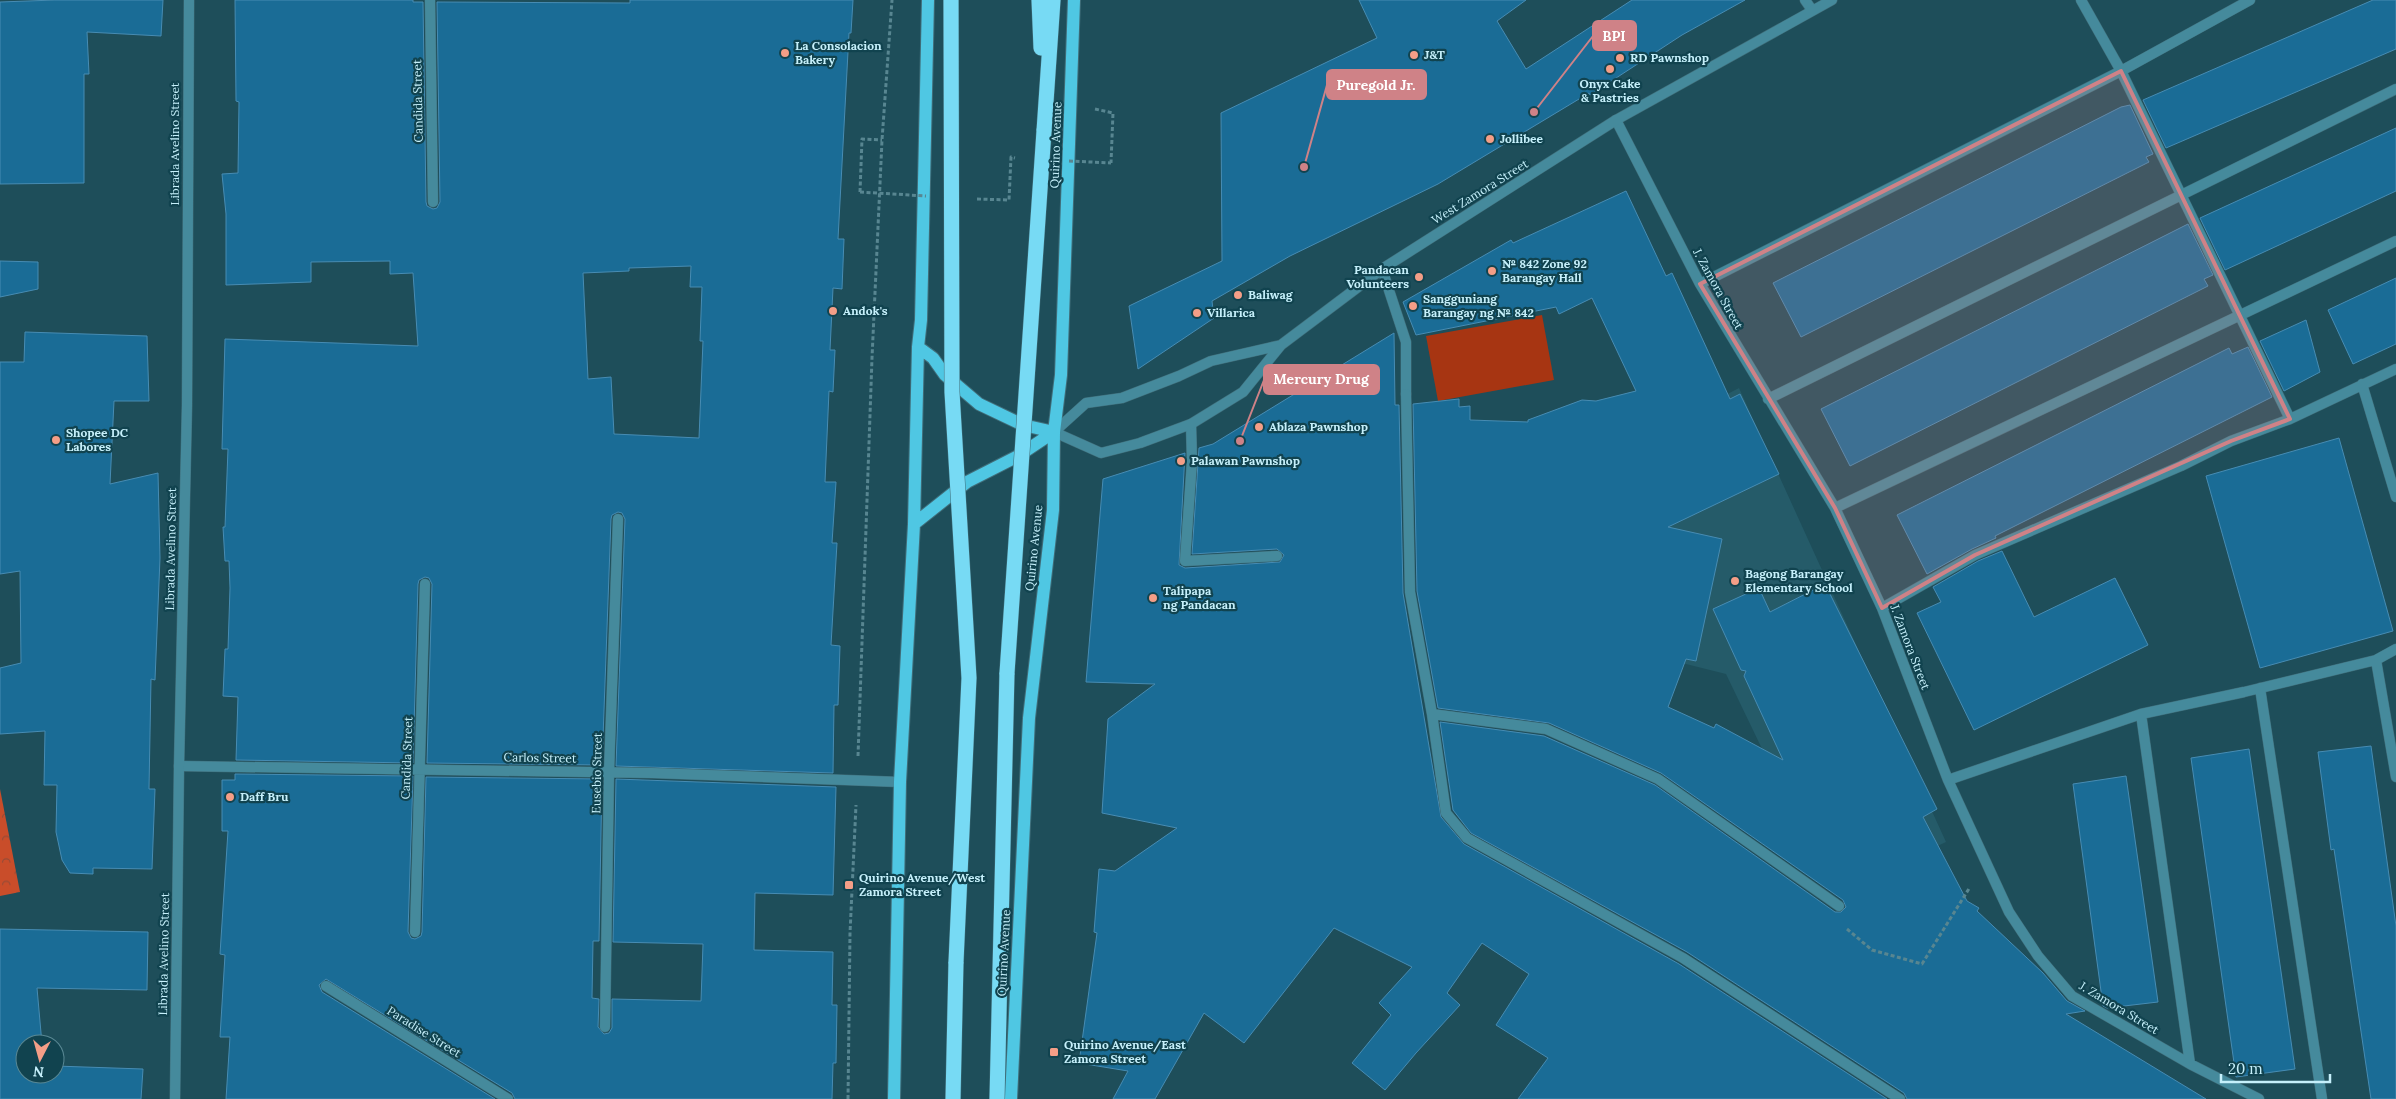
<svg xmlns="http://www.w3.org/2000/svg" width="2396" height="1099" viewBox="0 0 2396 1099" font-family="Lora,serif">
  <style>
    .built { fill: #255b69 }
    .forest { fill: url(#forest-crowns) }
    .park { fill: #a73512 }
    .building { fill: #1a6c96; stroke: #478cb3; fill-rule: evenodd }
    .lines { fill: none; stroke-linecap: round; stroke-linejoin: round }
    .service-casing { stroke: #406e7a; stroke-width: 11 }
    .pedestrian-casing { stroke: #406e7a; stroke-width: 11 }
    .minor-casing { stroke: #406e7a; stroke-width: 11 }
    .tertiary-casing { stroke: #406e7a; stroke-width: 11 }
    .primary-casing { stroke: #406e7a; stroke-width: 14 }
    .motorway-casing { stroke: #406e7a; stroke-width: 16 }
    .path { stroke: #588691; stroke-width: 3; stroke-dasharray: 4 2.5; stroke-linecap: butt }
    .service { stroke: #458a9c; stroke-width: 10 }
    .pedestrian { stroke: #458a9c; stroke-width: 10 }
    .minor { stroke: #458a9c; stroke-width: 10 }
    .tertiary { stroke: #458a9c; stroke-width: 10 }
    .primary { stroke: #4fc7e3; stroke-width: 12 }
    .motorway { stroke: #77daf4; stroke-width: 15 }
    .motorway-bridge-casing { stroke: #406e7a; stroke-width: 16; stroke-linecap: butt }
    .path-bridge { stroke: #588691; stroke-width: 3; stroke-dasharray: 4 2.5; stroke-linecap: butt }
    .motorway-bridge { stroke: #77daf4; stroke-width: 15 }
    .marked { fill: #cf8287; fill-opacity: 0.2; stroke: #cf8287; stroke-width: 4; stroke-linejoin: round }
    .poi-dot { fill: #f49e87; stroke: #11434f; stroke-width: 2 }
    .labels { text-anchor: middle; stroke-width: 4.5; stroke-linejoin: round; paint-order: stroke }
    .poi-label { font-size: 12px; font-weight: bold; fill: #c6f0fb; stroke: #11434f; text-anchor: start }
    .street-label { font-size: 12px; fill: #c6f0fb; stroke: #11434f }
    .leader { fill: none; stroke: #cf8287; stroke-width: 2 }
    .callout-dot { fill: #cf8287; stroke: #11434f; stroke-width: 2 }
    .callout { fill: #cf8287; stroke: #cf8287; stroke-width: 2 }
    .callout-label { font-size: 14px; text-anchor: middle; font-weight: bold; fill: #fff }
  </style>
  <defs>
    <pattern id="forest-crowns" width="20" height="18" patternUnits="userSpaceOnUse" patternTransform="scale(1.25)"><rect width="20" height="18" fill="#c94d2a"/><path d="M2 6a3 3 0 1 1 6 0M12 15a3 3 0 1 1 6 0" fill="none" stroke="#974b36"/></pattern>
  </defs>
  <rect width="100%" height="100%" fill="#1e4e5a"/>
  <path class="built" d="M1739,388l207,454 -62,29 -119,-116 -39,-81 -96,-24 1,-206z"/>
  <path class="forest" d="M0,789l20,103 -20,4z"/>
  <path class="park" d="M1542,315l12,65 -116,21 -12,-65z"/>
  <path class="building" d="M55,0h108l-2,36 -74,-4 2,42h-5v109l-84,1v-182z
    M235,0h178v2h10l3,200 1,4 6,3 4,-1 3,-6 -3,-200 193,1v-3h223l-2,33h-2l-11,206h6l-2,50 -9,-1 -3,62h5l-2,42 -4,-1 -4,91h11l-4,61h5l-6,102 9,1 -2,59h-4l-1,68 -217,-7 9,-247 -3,-6 -4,-1 -6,3 -1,4 -9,246 -175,-2 5,-179 -3,-6 -4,-1 -6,3 -1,4 -5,179 -177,-3 2,-63 -15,-1 2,-47h3l2,-61 -1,-27h-4l-2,-34h2l3,-78h-6l3,-110 193,7 -5,-73 -23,1v-13l-79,1v20l-85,3v-71l-4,-40 16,-1 1,-71 -3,-1zM691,266l-1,21h12l-2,54h3l-4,97 -85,-4 -3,-57 -23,2 -5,-106 46,-2v-3z
    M1359,0h167l-29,21 29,48 106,-69h113l-63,35 -92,60 -1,-2 -151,91 -148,72 -78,45 2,17 -76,51 -9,-63 93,-45 -1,-148 156,-75z
    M2373,0h23v49l-230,99 -23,-48z
    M2130,105l23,49 -7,3 3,5 -348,175 -28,-54 348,-176z
    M2396,128v63l-171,79 -25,-52z
    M1626,191l40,85 6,-3 58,126 10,-5 39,80 -111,53 54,12 -26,122 -10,-2 -18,48 46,21 2,-4 67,36 -39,-84 2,-5 -5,-1 -28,-61 46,-21 11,24 55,-28 112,225 -14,8 44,84 12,7 -2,3 66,62 24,28 18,10 -19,3 140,85h-299l-3,-6 -217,-141 -216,-119 -18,-23 -13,-88 104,14 111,49 180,127h6l5,-5 -3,-7 -182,-127 -112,-50 -111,-15 -21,-117 -4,-187 46,-5v8l11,-1v14l58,2v-2l54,-20 14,1 40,-10 -44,-93 -33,16 -3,-7 -140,28 -13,-33 108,-62 2,3z
    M2188,224l25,51 -9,4 4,7 -358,180 -29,-57z
    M0,261l38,1v27l-38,8z
    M2396,278v66l-43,20 -25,-54z
    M2306,320l14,52 -36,19 -24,-50z
    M25,332l122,4 2,65h-35l-4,83 48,-11 2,85 -5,122 -4,-1 -2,110h6l-3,80 -59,-1v6l-23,-1 -8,-13 -6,-28 1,-47h-13l1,-54 -45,3v-66l21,-5 -1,-92 -20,3v-212h24z
    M1394,333l1,72h4l4,188 38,224 23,27 215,120 208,135h-369l30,-41 -52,-33 33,-51 -47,-31 -35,50 13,12 -44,48 -31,37 -33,-27 39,-48 -12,-12 33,-36 -78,-39 -90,115 -40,-30 -49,86h-42l15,-28 -49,-8 18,-130 -3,-1 5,-63 16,2 62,-43 -75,-15 6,-94 47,-35 -69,-2 17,-203 82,-26 -6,112 6,3 95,-6 4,-7 -7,-6 -85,5 7,-106 14,-4z
    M2248,347l24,50 -277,139 1,2 -24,11 -45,25 -30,-59 332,-167 3,6z
    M2339,438l54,193 -133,37 -54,-192z
    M2002,551l32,66 81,-39 33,67 -174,85 -57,-117 24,-11 -8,-15 45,-26z
    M2371,746l25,180v173h-25l-37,-250 -3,1 -13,-98z
    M2249,749l46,320 -59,8 -45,-319z
    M235,774l178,2 -5,156 3,6 4,1 6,-3 1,-4 4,-155 176,2 -3,162h-6l-1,57 7,1 -1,28 6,7 5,-1 3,-5v-29l89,2 2,-57 -90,-2 3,-163 220,8 -3,108 -78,-2 -1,57 79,2 -1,53h5l-1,58h-3l-1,36h-317l-3,-6 -186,-114 -7,6 3,7 173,107h-269l4,-62h-10l5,-82 -5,-1 8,-123h-6v-51h13z
    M2126,776l32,226 -51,6 -4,-2 -30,-222z
    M0,929l148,3 -1,58 -110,-2 5,56h-17v30h30v-8l88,3 -2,30h-141z"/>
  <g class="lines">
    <g class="service-casing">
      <path id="service" d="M1382,269l24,73v52"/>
    </g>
    <g class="pedestrian-casing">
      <path id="pedestrian" d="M1406,394l4,198 22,122 14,99 21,25 216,120 217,141
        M1191,424l1,37 -7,100 92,-5
        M1432,714l114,15 112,50 181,127
        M326,986l182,113"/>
    </g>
    <g class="minor-casing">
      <path id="minor" d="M430,0l3,202
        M1805,0l7,10
        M2081,0l40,71 169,348
        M1616,120l84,164 135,224 47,100 66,172 61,132 29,44 34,40 118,68 69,35
        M1700,284l421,-213 129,-71
        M2362,384l34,113
        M1768,399l628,-310
        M1835,508l561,-267
        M1882,608l93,-53 206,-89 50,-25 59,-22 106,-50
        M2376,660l20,117
        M2260,688l62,411
        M2141,714l49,350
        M179,766l473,7 248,9
        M1948,780l193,-66 103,-22 132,-32 20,-11
        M415,932l10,-348
        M605,1027l4,-255 9,-253"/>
    </g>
    <g class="tertiary-casing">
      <path id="tertiary" d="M1281,345l-70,16 -32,15 -57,22 -36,5 -32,29 47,21 39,-10 51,-19 52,-32 38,-47 101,-76 234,-149 216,-120
        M175,1099l4,-333 8,-361 2,-405"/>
    </g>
    <g class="primary-casing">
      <path id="primary" d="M918,347l15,11 12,17 34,29 44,21 31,7
        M914,524l53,-42 51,-26 36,-24
        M894,1099l6,-317 14,-258 4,-177 3,-27 7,-320
        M1011,1099l18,-381 24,-208 1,-78 7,-57 13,-375"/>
    </g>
    <g class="motorway-casing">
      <path id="motorway" d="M1039,0l2,48
        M1044,131l9,-131
        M953,1099l3,-137
        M997,1099l10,-426"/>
    </g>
    <path class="path" d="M1095,109l18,4 -2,50
      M860,192l2,-53 20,1
      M858,756l14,-398 10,-218 10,-140
      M1847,929l25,21 50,14 48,-77
      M848,1099l2,-166 6,-128"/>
    <use href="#service" class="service"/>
    <use href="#pedestrian" class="pedestrian"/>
    <use href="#minor" class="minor"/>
    <use href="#tertiary" class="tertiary"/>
    <use href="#primary" class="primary"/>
    <use href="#motorway" class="motorway"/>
    <g class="motorway-bridge-casing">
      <path id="motorway-bridge" d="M951,0l1,392 17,286 -13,284
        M1007,673l37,-542"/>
    </g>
    <path class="path-bridge" d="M1069,161l42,2
      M860,192l66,4
      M977,199l32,1 2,-43 4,1"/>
    <use href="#motorway-bridge" class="motorway-bridge"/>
  </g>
  <path class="marked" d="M2121,71l169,348 -59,22 -256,114 -93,53 -47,-100 -135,-224z"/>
  <g class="poi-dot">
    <circle cx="785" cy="53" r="5"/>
    <circle cx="1414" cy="55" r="5"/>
    <circle cx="1620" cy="58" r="5"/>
    <circle cx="1610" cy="69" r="5"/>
    <circle cx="1490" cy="139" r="5"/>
    <circle cx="1492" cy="271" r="5"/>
    <circle cx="1419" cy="277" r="5"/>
    <circle cx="1238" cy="295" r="5"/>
    <circle cx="1413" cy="306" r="5"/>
    <circle cx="833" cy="311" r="5"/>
    <circle cx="1197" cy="313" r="5"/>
    <circle cx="1259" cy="427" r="5"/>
    <circle cx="56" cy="440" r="5"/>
    <circle cx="1181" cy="461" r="5"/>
    <circle cx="1735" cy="581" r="5"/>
    <circle cx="1153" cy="598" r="5"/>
    <circle cx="230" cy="797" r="5"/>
    <rect x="844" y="880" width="10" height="10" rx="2.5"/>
    <rect x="1049" y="1047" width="10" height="10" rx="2.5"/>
  </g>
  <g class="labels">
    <g class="poi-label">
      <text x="795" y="50">La Consolacion<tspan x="795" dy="14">Bakery</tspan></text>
      <text x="1424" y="59">J&amp;T</text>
      <text x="1630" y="62">RD Pawnshop</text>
      <text x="1610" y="88" text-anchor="middle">Onyx Cake<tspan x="1610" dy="14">&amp; Pastries</tspan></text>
      <text x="1500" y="143">Jollibee</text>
      <text x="1502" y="268">№ 842 Zone 92<tspan x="1502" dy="14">Barangay Hall</tspan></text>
      <text x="1409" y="274" text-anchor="end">Pandacan<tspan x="1409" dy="14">Volunteers</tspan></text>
      <text x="1248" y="299">Baliwag</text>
      <text x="1423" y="303">Sangguniang<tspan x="1423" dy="14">Barangay ng № 842</tspan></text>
      <text x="843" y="315">Andok's</text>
      <text x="1207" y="317">Villarica</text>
      <text x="1269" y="431">Ablaza Pawnshop</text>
      <text x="66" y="437">Shopee DC<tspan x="66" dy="14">Labores</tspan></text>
      <text x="1191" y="465">Palawan Pawnshop</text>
      <text x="1745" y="578">Bagong Barangay<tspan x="1745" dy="14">Elementary School</tspan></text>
      <text x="1163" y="595">Talipapa<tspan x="1163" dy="14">ng Pandacan</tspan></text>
      <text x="240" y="801">Daff Bru</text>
      <text x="859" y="882">Quirino Avenue/West<tspan x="859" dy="14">Zamora Street</tspan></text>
      <text x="1064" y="1049">Quirino Avenue/East<tspan x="1064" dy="14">Zamora Street</tspan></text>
    </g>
    <g class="street-label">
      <text transform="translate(418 101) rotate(-91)" y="4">Candida Street</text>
      <text transform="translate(175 144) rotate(-90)" y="4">Librada Avelino Street</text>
      <text transform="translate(1056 145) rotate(-88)" y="4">Quirino Avenue</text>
      <text transform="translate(1480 192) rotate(-32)" y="4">West Zamora Street</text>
      <text transform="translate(1718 289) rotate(61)" y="4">J. Zamora Street</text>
      <text transform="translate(1034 548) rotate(-84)" y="4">Quirino Avenue</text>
      <text transform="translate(171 549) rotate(-89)" y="4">Librada Avelino Street</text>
      <text transform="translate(1910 647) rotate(69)" y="4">J. Zamora Street</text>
      <text transform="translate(407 758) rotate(-88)" y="4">Candida Street</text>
      <text transform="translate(540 758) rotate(1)" y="4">Carlos Street</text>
      <text transform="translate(597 773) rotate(-89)" y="4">Eusebio Street</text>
      <text transform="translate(1004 953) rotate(-87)" y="4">Quirino Avenue</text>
      <text transform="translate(164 954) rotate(-89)" y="4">Librada Avelino Street</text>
      <text transform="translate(2119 1008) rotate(31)" y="4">J. Zamora Street</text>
      <text transform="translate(424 1032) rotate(32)" y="4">Paradise Street</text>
    </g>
  </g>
  <path class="leader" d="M1534 112L1593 36M1304 167L1327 85M1240 441L1264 380"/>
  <g class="callout-dot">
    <circle cx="1534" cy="112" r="5"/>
    <circle cx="1304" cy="167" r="5"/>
    <circle cx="1240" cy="441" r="5"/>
  </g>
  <g class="callout">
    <rect x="1593" y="21" width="43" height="29" rx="5"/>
    <rect x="1327" y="70" width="99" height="29" rx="5"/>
    <rect x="1264" y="365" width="115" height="29" rx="5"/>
  </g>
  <g class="callout-label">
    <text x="1614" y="41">BPI</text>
    <text x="1376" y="90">Puregold Jr.</text>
    <text x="1321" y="384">Mercury Drug</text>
  </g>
  <g transform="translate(40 1059) rotate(186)"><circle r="24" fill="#11434f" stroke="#598894"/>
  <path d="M0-4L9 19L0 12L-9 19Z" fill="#f49e87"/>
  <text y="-8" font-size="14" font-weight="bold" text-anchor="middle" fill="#c6f0fb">N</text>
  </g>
  <path d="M2221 1074v8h109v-8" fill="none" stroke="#c6f0fb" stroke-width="2.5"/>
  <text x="2228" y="1074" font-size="15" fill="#c6f0fb" stroke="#11434f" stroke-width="4" paint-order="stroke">20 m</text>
</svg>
